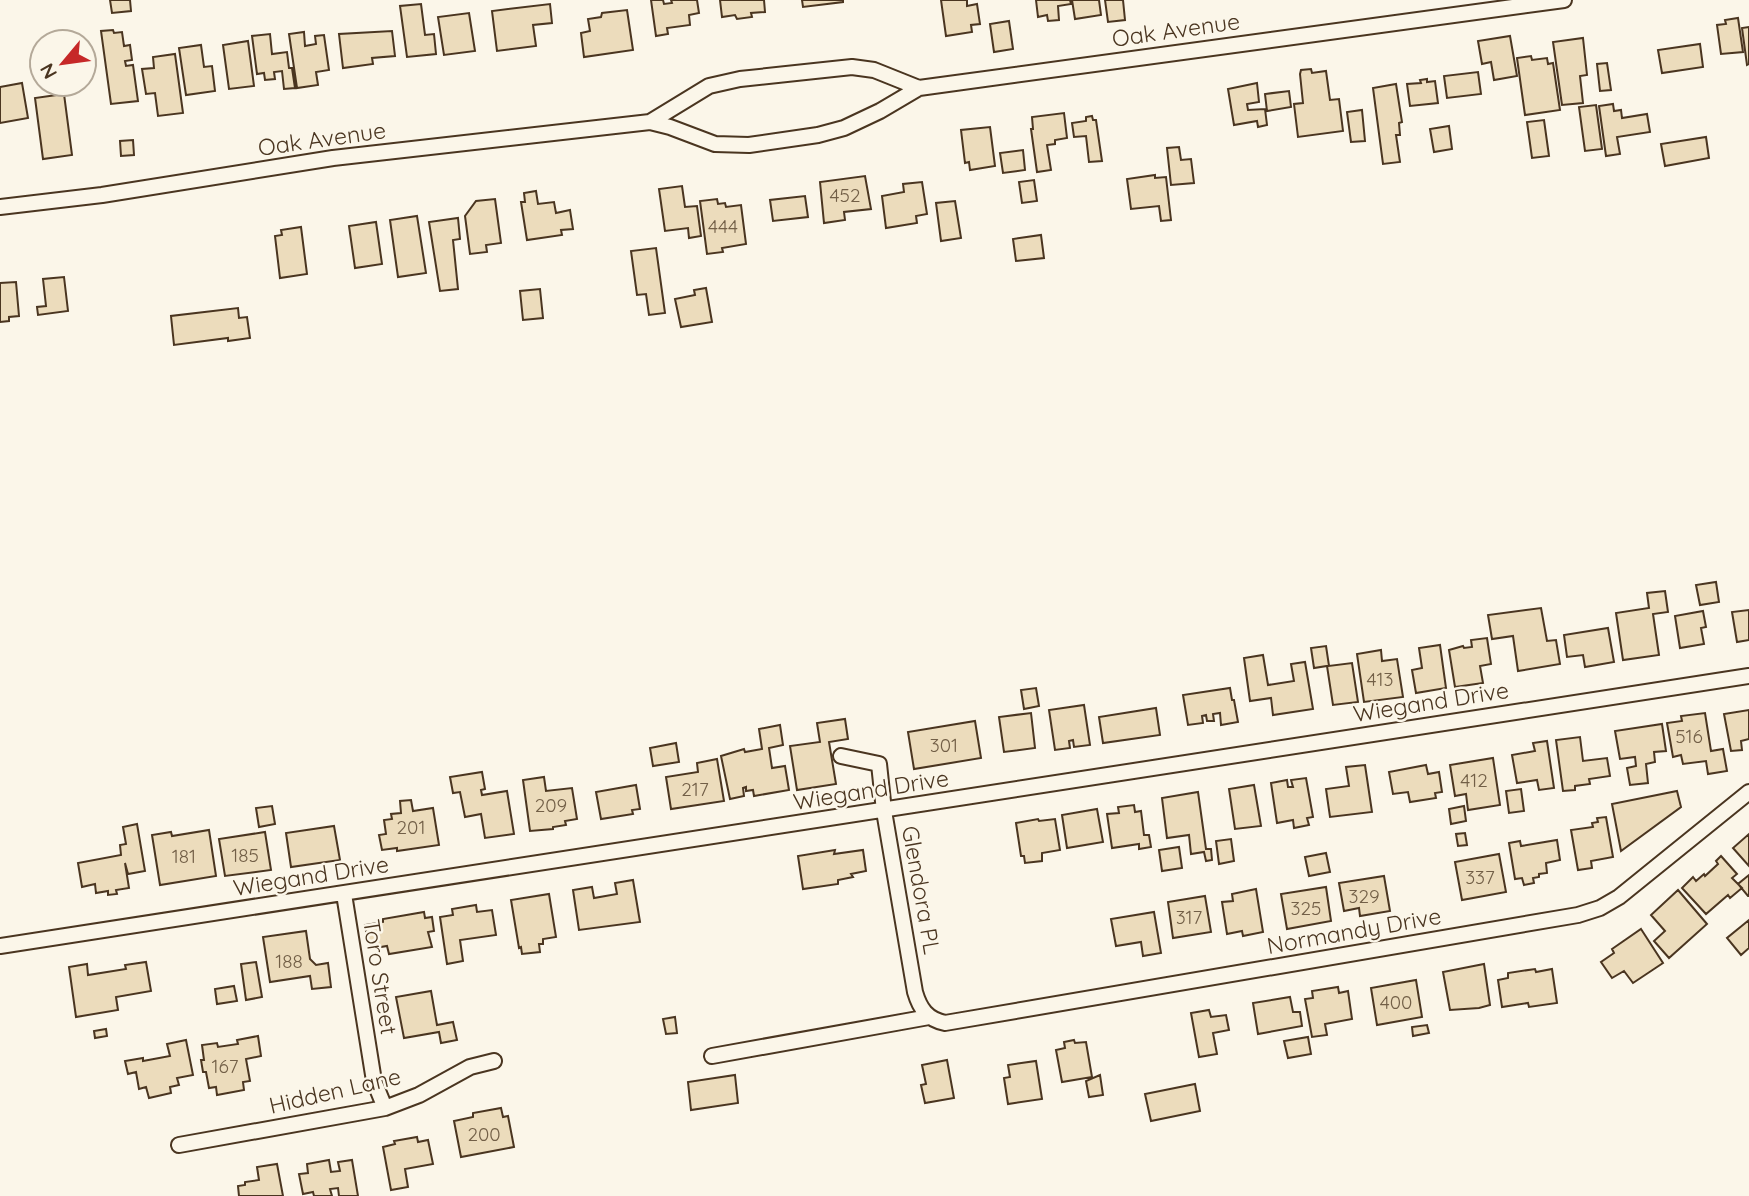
<svg xmlns="http://www.w3.org/2000/svg" width="1749" height="1196" viewBox="0 0 1749 1196" font-family="Quicksand,sans-serif">
  <style>
    .building { fill: #ecdcbc; stroke: #4a3520; stroke-width: 2 }
    .lines { fill: none; stroke-linecap: round; stroke-linejoin: round }
    .street-casing { stroke: #4a3520; stroke-width: 18 }
    .street { stroke: #fbf6e9; stroke-width: 14 }
    .labels { text-anchor: middle; stroke-width: 5; stroke-linejoin: round; paint-order: stroke }
    .number-label { font-size: 19px; fill: #725f47 }
    .street-label { font-size: 23px; fill: #4a3520; stroke: #fbf6e9 }
  </style>
  <rect width="100%" height="100%" fill="#fbf6e9"/>
  <path class="building" d="M110,0h20l1,11 -19,2z
    M651,0h12l1,4 8,-1 -1,-3h26l2,13 -10,2 1,10 -23,3 1,6 -12,2z
    M720,0h44l1,12 -14,1 1,4 -15,2 -2,-4 -13,2z
    M802,0h41v2l-40,5z
    M941,0h26v6l10,-2 3,20 -9,1 1,7 -26,4z
    M1036,0h34l1,4 -13,2 1,14 -11,1 -1,-6 -9,2z
    M1072,0h27l2,15 -26,4z
    M1105,0h18l2,20 -17,2z
    M421,4l4,31 9,-1 2,20 -29,3 -7,-51z
    M550,4l2,19 -19,2 3,21 -39,5 -5,-40z
    M627,10l6,40 -49,7 -3,-24 9,-2 -2,-12 13,-2 1,-4z
    M469,13l6,38 -31,4 -6,-38z
    M1738,18l5,34 -22,2 -4,-29 9,-1 -1,-4z
    M1009,21l4,28 -19,3 -4,-28z
    M1749,27v37l-2,1 -5,-37z
    M113,30l1,3 8,-1 2,14 6,-1 2,15 -7,1 1,5 7,-1 5,36 -27,3 -10,-73z
    M392,31l3,25 -23,2 1,6 -30,4 -4,-34z
    M304,32l1,14 11,-2 -1,-8 9,-1 5,35 -13,2 2,13 -21,3 -8,-54z
    M270,34l2,20 15,-2 2,16h3l3,20 -11,1 -2,-18 -8,1 1,7 -10,1 -1,-7 -7,1 -5,-38z
    M1510,36l7,40 -23,4 -3,-18 -9,2 -4,-23z
    M1583,38l4,37 -7,1 3,27 -21,2 -9,-63z
    M248,41l6,45 -25,3 -6,-44z
    M1700,44l3,23 -41,6 -4,-23z
    M201,45l3,22 8,-1 3,25 -29,4 -7,-47z
    M175,54l8,59 -25,3 -3,-23 -9,1 -4,-25 12,-1 -1,-11z
    M1531,56l1,4 15,-2 1,6 5,-1 7,47 -35,5 -8,-57z
    M1607,63l4,27 -11,1 -3,-27z
    M1311,69l1,4 14,-2 4,29 9,-1 4,32 -45,6 -4,-33 9,-1 -3,-29 1,-4z
    M1478,72l3,22 -34,4 -3,-22z
    M1427,79v3l8,-1 3,22 -28,3 -3,-22 14,-1 -1,-3z
    M22,83l6,35 -28,5v-36z
    M1257,83l2,19 -12,2 1,6 17,-1 2,16 -9,2 -1,-6 -23,4 -6,-36z
    M1396,84l6,38 -3,1 1,12h-4l4,27 -17,2 -10,-76z
    M1289,91l2,16 -24,4 -2,-17z
    M64,94l8,61 -29,4 -8,-61z
    M1613,104l1,7 7,-1 1,8 25,-4 3,18 -33,5 3,17 -14,2 -7,-50z
    M1596,105l6,44 -17,2 -6,-44z
    M1362,110l3,31 -14,1 -4,-30z
    M1064,113l3,25 -12,2v4l-8,1 4,25 -14,2 -6,-43h2l-1,-12z
    M1092,116l1,4h3l6,41 -13,1 -3,-26 -12,1 -2,-14 14,-2v-4z
    M1544,120l5,36 -17,2 -5,-36z
    M1449,126l3,23 -18,3 -4,-23z
    M990,127l5,39 -25,4 -1,-8 -4,1 -4,-33z
    M1706,137l3,21 -44,8 -4,-22z
    M133,140l1,15 -13,1 -1,-15z
    M1179,147l2,13 10,-1 3,24 -23,2 -4,-37z
    M1023,150l2,20 -22,3 -3,-20z
    M1155,175v3l11,-1 5,43 -10,1 -2,-15 -28,3 -4,-30z
    M865,176l6,33 -27,3 1,8 -21,3 -4,-41z
    M1034,180l3,21 -15,2 -3,-21z
    M922,182l5,32 -11,2 1,7 -31,5 -4,-32 22,-4 -1,-8z
    M682,186l3,21 12,-1 4,30 -12,2 -1,-10 -23,3 -6,-42z
    M536,191l2,13 16,-2 2,11 14,-3 3,19 -12,1 1,5 -35,5 -6,-38h4l-1,-9z
    M805,196l3,21 -35,4 -3,-21z
    M495,199l6,44 -15,2 1,7 -17,2 -5,-38 11,-15z
    M717,199l1,5 7,-1 1,4 15,-2 5,39 -24,4 1,4 -16,2 -7,-53z
    M955,201l6,37 -20,3 -5,-38z
    M417,216l9,57 -28,4 -8,-57z
    M458,218l2,21 -7,1 5,49 -18,2 -11,-69z
    M376,222l6,42 -27,4 -6,-42z
    M301,227l6,47 -27,4 -5,-42 7,-1 -1,-5z
    M1041,235l3,23 -28,3 -3,-22z
    M656,248l9,65 -16,2 -3,-21 -9,1 -6,-44z
    M64,277l4,34 -30,4 -1,-8 9,-1 -3,-27z
    M16,282l3,34 -10,1v4l-9,1v-39z
    M706,288l6,34 -31,5 -6,-28 20,-4 -1,-5z
    M540,289l3,29 -20,2 -3,-29z
    M238,308l1,10 8,-1 3,21 -22,3v-3l-54,7 -3,-29z
    M1716,582l3,20 -19,3 -4,-20z
    M1665,591l3,21 -15,2 6,41 -36,5 -7,-47 33,-5 -2,-15z
    M1541,608l6,33 9,-1 4,24 -42,7 -5,-35 -21,3 -4,-24z
    M1749,610v30l-12,2 -5,-30z
    M1703,611l3,16 -5,1 3,16 -24,4 -5,-32z
    M1608,628l6,34 -29,5 -2,-12 -16,2 -3,-22z
    M1487,638l4,26 -11,2 3,17 -28,4 -6,-37 14,-4 1,2 8,-1 -1,-7z
    M1440,645l6,43 -30,5 -4,-23 10,-2 -3,-20z
    M1326,646l3,20 23,-3 6,39 -25,3 -6,-39 -13,2 -3,-20z
    M1381,650l1,11 15,-2 6,38 -39,5 -7,-48z
    M1263,655l5,30 26,-4 -3,-17 14,-2 8,47 -40,6 -2,-17 -21,3 -6,-43z
    M1036,688l3,18 -15,3 -3,-19z
    M1230,688l2,12h2l4,22 -17,3 -1,-12 -7,1 1,7h-7l-1,-6 -4,1 1,7 -15,2 -5,-30z
    M1084,705l6,40 -16,2 -1,-7 -4,1 1,7 -15,2 -6,-40z
    M1156,708l4,27 -57,8 -4,-26z
    M1749,710v29l-8,2 1,9 -11,1 -7,-37z
    M1031,713l4,35 -31,4 -5,-35z
    M1705,713l6,38 12,-2 4,22 -19,3 -2,-13 -23,3 -2,-9 -8,2 -6,-34 15,-2 -1,-5z
    M845,719l3,20 -19,3 7,42 -39,6 -7,-44 30,-4 -3,-19z
    M975,721l6,37 -67,11 -6,-37z
    M1662,724l4,27 -12,1 1,10 -9,2 2,19 -18,2 -3,-17 9,-2 -1,-9 -15,2 -5,-28z
    M780,725l3,20 -14,3 3,20 13,-2 4,24 -35,6 -1,-6 -7,1v-4l-3,1 1,8 -14,3 -9,-43 23,-7 1,3 17,-3 -3,-20z
    M1580,737l3,24 24,-3 3,18 -21,3 1,5 -15,2v4l-12,1 -7,-51z
    M1547,741l7,47 -15,2 -2,-10 -20,3 -5,-28 23,-4 -2,-8z
    M676,743l3,19 -26,4 -3,-18z
    M1493,758l7,47 -32,5 -2,-16 -11,2 -5,-31z
    M717,759l7,42 -53,8 -5,-32 32,-5 -1,-9z
    M1365,765l7,47 -42,5 -4,-28 23,-3 -3,-19z
    M1426,765l2,9 11,-2 3,20 -7,1 1,5 -26,4 -2,-10 -15,2 -4,-22z
    M482,772l3,17 -4,1 1,5 25,-4 7,43 -29,4 -4,-24 -16,3 -5,-25 -7,1 -3,-16z
    M544,777l2,14 26,-3 5,31 -12,2 1,4 -13,2v2l-23,2 -7,-51z
    M1306,778l7,39 -6,1 2,7 -15,3 -1,-8 -16,3 -6,-40 16,-3 1,7h5l-2,-7z
    M636,785l4,24 -8,1 1,4 -32,5 -5,-27z
    M1254,785l7,41 -26,3 -6,-40z
    M1521,789l3,22 -15,2 -3,-22z
    M1677,791l4,16 -60,44 -9,-47z
    M1198,792l8,57h5l1,11 -6,1 -2,-9 -13,2 -2,-19 -22,3 -5,-40z
    M411,800l2,11 20,-3 6,37 -42,6v-3l-15,2 -3,-15 7,-1 -2,-14 8,-1 -1,-5 10,-1 -1,-12z
    M1134,805l1,7 6,-1 3,24h5l2,12 -12,2v-5l-27,4 -5,-34 12,-1 -1,-6z
    M272,806l3,18 -16,3 -3,-19z
    M1464,806l2,15 -15,3 -2,-15z
    M1097,809l6,33 -36,6 -5,-33z
    M1606,817l7,40 -22,4 1,7 -14,2 -7,-40 22,-3 -1,-4 6,-1 -1,-4z
    M1038,819l1,2 16,-2 5,31 -18,3v8l-17,2 -1,-7h-3l-5,-33z
    M137,824l8,47 -17,3 -3,-11 4,25 -13,2 1,4 -9,1v-4l-12,2 -1,-9 -13,3 -4,-24 43,-8 -1,-10 6,-1 -3,-17z
    M334,826l6,34 -49,7 -5,-34z
    M209,830l7,46 -56,9 -8,-50 19,-3 1,4z
    M265,832l6,38 -46,6 -6,-37z
    M1465,833l2,12 -9,1 -2,-12z
    M1749,834v32l-16,-18z
    M1231,839l3,22 -15,3 -3,-23z
    M1557,840l3,20 -14,3 1,10 -8,1v3l-6,1 1,5 -10,2 -2,-7 -7,1 -6,-36 11,-2 1,5z
    M1179,847l3,21 -20,3 -3,-21z
    M835,850l-1,4 29,-4 3,21 -15,3 2,3 -15,3v4l-35,5 -5,-33z
    M1326,853l4,19 -21,4 -4,-19z
    M1499,854l7,38 -44,8 -7,-38z
    M1721,856l16,18 -5,4 10,10 -12,10 -2,-3 -22,19 -24,-26 11,-11 3,4 8,-7 1,2 13,-12 -2,-3z
    M1749,875v21h-1l-10,-12z
    M1384,876l6,35 -30,5 -1,-8 -15,3 -5,-28z
    M633,880l7,42 -61,8 -6,-40 19,-3 2,11 23,-4 -2,-11z
    M1326,887l5,34 -44,8 -6,-35z
    M1256,889l7,43 -20,4 -1,-5 -15,3 -5,-32 11,-1 -1,-7z
    M1678,890l29,34 -38,34 -15,-17 11,-10 -14,-16z
    M549,894l7,43 -13,2v5h-4l1,8 -18,2 -1,-7 -2,1 -8,-48z
    M1205,896l6,36 -38,6 -5,-36z
    M476,905l1,7 15,-2 4,25 -36,5 3,21 -16,3 -7,-47 13,-2 -1,-6z
    M424,912l1,6 7,-1 2,14 -6,1 4,15 -43,7 -2,-8 -18,3 -4,-24 18,-3v-3z
    M1154,912l7,41 -18,3 -2,-14 -25,4 -5,-27z
    M1749,920v28l-8,7 -14,-17z
    M1641,929l22,34 -30,20 -9,-12 -12,7 -11,-16 13,-9 -2,-4z
    M306,931l4,28 6,6 12,-2 3,24 -19,2 -2,-13 -40,6 -7,-45z
    M146,962l5,29 -35,6 2,13 -42,7 -7,-50 18,-3 1,11 38,-6 -1,-4z
    M256,962l6,35 -16,3 -5,-36z
    M1484,964l6,41 -11,3 -29,2 -7,-38z
    M1535,969l1,3 16,-3 5,34 -28,4 -1,-4 -26,4 -4,-27 10,-2v-5z
    M1416,980l6,37 -45,8 -6,-37z
    M234,986l3,15 -20,3 -2,-15z
    M1338,987l1,6 9,-2 4,28 -27,5 2,11 -15,2 -7,-38 8,-1 -1,-7z
    M431,991l6,34 16,-3 4,18 -16,3 -2,-11 -35,6 -8,-41z
    M1290,997l3,15h7l2,14 -44,8 -5,-31z
    M1209,1010l2,7 15,-2 3,15 -16,3 4,21 -18,3 -8,-44z
    M675,1017l2,16 -11,1 -3,-15z
    M1427,1025l2,8 -16,3 -1,-9z
    M106,1029l1,7 -12,2 -1,-7z
    M258,1036l3,20 -15,3 4,22 -7,1 1,8 -27,5 -1,-8 -7,1 -3,-16h-3l-2,-12h3l-2,-15 15,-2 1,4 20,-3 -1,-4z
    M1308,1037l3,17 -23,4 -4,-17z
    M186,1040l7,35 -16,3 2,7 -9,2 1,6 -22,5 -3,-11 -7,2 -3,-17 -8,2 -3,-13 18,-3v3l27,-5 -3,-12z
    M1074,1040l1,3 11,-1 6,35 -30,5 -6,-32 9,-2 -1,-6z
    M947,1060l7,38 -29,5 -4,-18 5,-1 -4,-19z
    M1036,1061l6,38 -34,5 -4,-26 6,-1 -2,-12z
    M735,1075l3,28 -47,7 -3,-28z
    M1100,1075l3,20 -14,2 -3,-16z
    M1195,1084l5,27 -49,10 -6,-27z
    M501,1108l2,9 5,-1 6,31 -53,10 -7,-36 19,-4v-4z
    M417,1137l1,5 10,-2 5,24 -28,5 3,18 -17,3 -8,-43 12,-3 -1,-3z
    M329,1160l2,12 9,-1 -2,-9 14,-2 6,36h-19l-1,-8 -8,1 2,7h-18l-1,-4 -10,2 -4,-20 9,-1 -1,-9z
    M277,1164l6,32h-44l-1,-10 7,-1v-3l14,-2 -2,-13z"/>
  <g class="lines">
    <g class="street-casing">
      <path id="street" d="M650,122l59,-36 31,-7 112,-12 22,3 45,18
        M0,207l102,-12 231,-37 317,-36 20,5 45,17 34,1 69,-10 26,-7 36,-17 39,-23 645,-88
        M841,756l38,8 5,47 31,181c5,17 12,27 30,31l633,-108 22,-7 19,-11 130,-105
        M344,894l30,187 11,27
        M0,946l1749,-270
        M712,1056l217,-39
        M179,1145l206,-37 34,-13 51,-28 24,-6"/>
    </g>
    <use href="#street" class="street"/>
  </g>
  <g class="labels">
    <g class="number-label">
      <text x="845" y="202">452</text>
      <text x="723" y="233">444</text>
      <text x="1380" y="686">413</text>
      <text x="1689" y="743">516</text>
      <text x="944" y="752">301</text>
      <text x="1474" y="787">412</text>
      <text x="695" y="796">217</text>
      <text x="551" y="812">209</text>
      <text x="411" y="834">201</text>
      <text x="245" y="862">185</text>
      <text x="184" y="863">181</text>
      <text x="1480" y="884">337</text>
      <text x="1364" y="903">329</text>
      <text x="1306" y="915">325</text>
      <text x="1189" y="924">317</text>
      <text x="289" y="968">188</text>
      <text x="1396" y="1009">400</text>
      <text x="225" y="1073">167</text>
      <text x="484" y="1141">200</text>
    </g>
    <g class="street-label">
      <text transform="translate(1176 30) rotate(-8)" y="8">Oak Avenue</text>
      <text transform="translate(322 139) rotate(-8)" y="8">Oak Avenue</text>
      <text transform="translate(1431 702) rotate(-9)" y="8">Wiegand Drive</text>
      <text transform="translate(871 790) rotate(-9)" y="8">Wiegand Drive</text>
      <text transform="translate(311 876) rotate(-9)" y="8">Wiegand Drive</text>
      <text transform="translate(921 890) rotate(80)" y="8">Glendora PL</text>
      <text transform="translate(1354 931) rotate(-10)" y="8">Normandy Drive</text>
      <text transform="translate(380 977) rotate(81)" y="8">Toro Street</text>
      <text transform="translate(335 1091) rotate(-13)" y="8">Hidden Lane</text>
    </g>
  </g>
  <g transform="translate(63 63) rotate(241)"><circle r="33" fill="#fbf6e9" stroke="#b4a999" stroke-width="2"/>
  <path d="M0-5L12 26L0 18L-12 26Z" fill="#c62828"/>
  <text y="-10" font-size="19" font-weight="bold" text-anchor="middle" fill="#4a3520">N</text>
  </g>
</svg>
